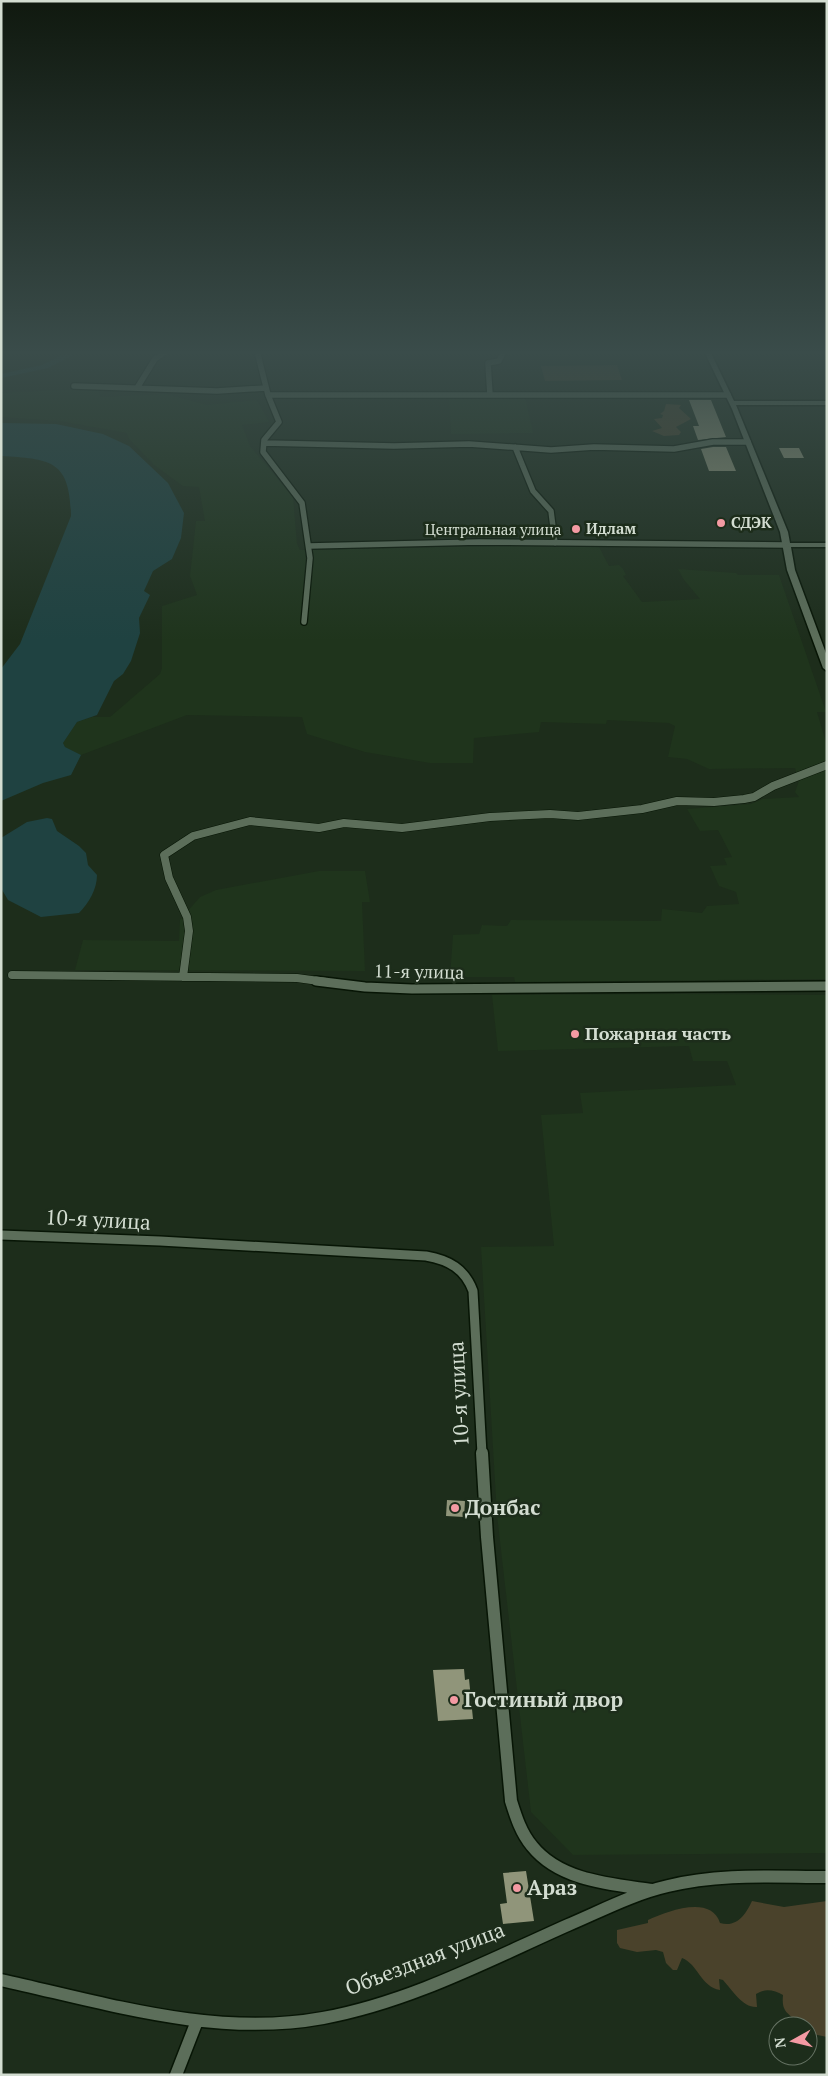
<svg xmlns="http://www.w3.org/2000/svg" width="828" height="2076" viewBox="0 0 828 2076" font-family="'PT Serif',serif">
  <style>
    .built { fill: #1f341c }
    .green { fill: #4a422b }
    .water { fill: #1f4241 }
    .building { fill: #90957a }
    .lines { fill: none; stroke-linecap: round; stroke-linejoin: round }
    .minor-far3-casing { stroke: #071505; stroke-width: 8 }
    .minor-far2-casing { stroke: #071505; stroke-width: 9 }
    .minor-far1-casing { stroke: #071505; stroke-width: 12 }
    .minor-casing { stroke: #071505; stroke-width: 15 }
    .tertiary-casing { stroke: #071505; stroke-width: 3 }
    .minor-far3 { stroke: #5c6e5a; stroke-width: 5.5 }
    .minor-far2 { stroke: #5c6e5a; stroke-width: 8 }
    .minor-far1 { stroke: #5c6e5a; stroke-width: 9 }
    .minor { stroke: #5c6e5a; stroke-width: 12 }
    .tertiary { fill: #5c6e5a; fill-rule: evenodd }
    .poi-dot { fill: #f49aa3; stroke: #1d2d1b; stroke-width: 2 }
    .labels { text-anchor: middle; stroke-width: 5; stroke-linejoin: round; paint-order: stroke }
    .far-poi-label { font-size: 15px; font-weight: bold; fill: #d3ddd1; stroke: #1d2d1b; text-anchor: start }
    .far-street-label { font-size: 15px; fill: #d3ddd1; stroke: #1d2d1b }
    .street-label { font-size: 18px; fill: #d3ddd1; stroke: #1d2d1b }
    .poi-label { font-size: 18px; font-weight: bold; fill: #d3ddd1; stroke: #1d2d1b; text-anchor: start }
    .near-street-label { font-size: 21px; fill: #d3ddd1; stroke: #1d2d1b }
    .near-poi-label { font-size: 21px; font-weight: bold; fill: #d3ddd1; stroke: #1d2d1b; text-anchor: start }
  </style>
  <rect width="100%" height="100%" fill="#1d2d1b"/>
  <path class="built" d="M540,351h86l1,4 -85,1z
    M98,388l2,9 66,-3 41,11 50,-5 12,22 -27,3 8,21 43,51 4,47 3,6 197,-4 102,1 10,19 10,-1 4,4 3,6 -3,1 19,26 58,-3 -16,-19 -6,-11 58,4 2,2h41l47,137h-9l10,34v233l-312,3 -1,-5h-64l3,-42 26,-1 3,-9 25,1 4,-6 150,1 1,-12 40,4 5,-7 32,-2 -3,-12 -17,-6 -9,-20 17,-1 -3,-7 8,-1 -14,-27 -18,1 -13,-22 64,-5 12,-5 36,-2 -4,-5 4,-11 -4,-13 -86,1 -22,-10 -19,-2 7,-31 -6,-3 -62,-3 -1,4 -65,-2 -2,10 -65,6 -1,25h-43l-65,-11 -58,-18 -5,-17 -115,-2 -106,40 -16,-8 -2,-4 14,-21 15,-5h18l50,-43 2,-6v-62l35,-11 -7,-19 6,-55h9l-6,-34 -16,-1 -29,-21 -25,-26 -2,-6 -67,-12 -59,-4v-24z
    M449,397h76l8,36 -82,1z
    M319,871h46l5,31h-8l3,69 -290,-1 8,-30 96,1 1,-21 20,-23 16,-7z
    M681,994l146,1v858l-254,2 -42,-43 -34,-297 -16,-268 73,-1 -13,-131 42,-2 -3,-20 156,-8 -9,-24h-34l-4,-15 -191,5 -6,-56z"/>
  <path class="green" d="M617,365l5,15 -77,1 -4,-15z
    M666,404l15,1 -2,3 12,11 -15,8 5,5 -2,3 -15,1 -12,-5 10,-3 -8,-9 8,-1 1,-3 -3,-1 4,-3z
    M752,1901l32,6 43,-6v136l-19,-4v-7h-8c-10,-14 -19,-11 -17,-31 -9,-5 -18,-7 -27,-1l1,13c-14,1 -25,-17 -34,-27l-4,-1 1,11c-19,-3 -22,-26 -38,-32l-5,12h-4l-7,-7 -3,-11 -7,-2 -19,2 -17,-4 -3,-5v-13l31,-7v-3c18,-8 63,-26 72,3 17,5 26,-9 32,-22z"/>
  <path class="water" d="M70,351h11l-33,17 -47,10v-4l41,-9z
    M1,423l55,1 47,10 26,12 39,37 16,30 -3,25 -9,21 -19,12 -9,20 6,4 -11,23 1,15 -9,28 -8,13 -9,7 -17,34 -20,7 -14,21 2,4 16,8 -10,20 -28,8 -42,18v-132l19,-25 51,-128c-1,-56 -20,-57 -70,-60z
    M47,818l5,1 5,12 22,15 7,7 2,12 9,10c0,14 -8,28 -18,38l-38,4 -33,-17 -7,-12v-50l26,-16z"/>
  <path class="building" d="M689,400h22l15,37 -28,3 -5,-14h6z
    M713,447h13l10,24h-27l-8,-22z
    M779,448h20l5,10h-20z
    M447,1500l18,1 -1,16 -18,-1z
    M464,1669l1,11 4,-1 4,40 -35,2 -5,-51z
    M526,1871l8,50 -31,3 -3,-20 7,-1 -4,-30z"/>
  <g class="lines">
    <g class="minor-far3-casing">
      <path id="minor-far3" d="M257,351l11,44 11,27 -15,18 -1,12 39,51 8,55 -6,64
        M74,386l143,5 49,-3
        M137,388l18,-29 12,-8
        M268,395h460
        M490,395l-2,-32 11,-2 5,-10
        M264,443l130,3 75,-2 82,6 43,-3 80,2 39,-7h35
        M515,447l18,44 18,20 4,32
        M309,546l170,-4 308,3"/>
    </g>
    <g class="minor-far2-casing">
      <path id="minor-far2" d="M12,975l285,3 29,4
        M183,977l6,-46 -2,-14 -18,-39 -5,-23 29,-19 57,-15 69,7 25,-5 58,5 88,-11 60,-3 28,2 64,-7 35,-8 37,1 30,-3 10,-2 19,-11 54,-21"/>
    </g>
    <g class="minor-far1-casing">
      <path id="minor-far1" d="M316,981l49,6 47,2 415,-3
        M1,1235l159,6 266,15c23,4 39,13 47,35l9,163"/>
    </g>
    <g class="minor-casing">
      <path id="minor" d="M482,1453l5,84 24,264c5,16 10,32 21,45 28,35 79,38 120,44
        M1,1980c105,23 214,58 322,38 87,-16 166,-58 245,-93 33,-14 65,-31 100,-39 52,-13 106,-9 159,-9
        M176,2075l21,-54"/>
    </g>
    <g class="tertiary-casing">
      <path id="tertiary" d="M704,351h6l24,50h93v4h-91l52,127 2,11h37v4h-36l4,23 32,86v15l-4,-3 -36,-98 -7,-38 -48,-123z"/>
    </g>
    <use href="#minor-far3" class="minor-far3"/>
    <use href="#minor-far2" class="minor-far2"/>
    <use href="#minor-far1" class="minor-far1"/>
    <use href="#minor" class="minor"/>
    <use href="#tertiary" class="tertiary"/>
  </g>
  <linearGradient id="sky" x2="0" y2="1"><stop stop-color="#10190f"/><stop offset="0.55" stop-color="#3a4c4a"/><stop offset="1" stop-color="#3a4c4a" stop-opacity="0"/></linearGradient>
  <rect width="828" height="641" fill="url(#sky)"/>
  <g class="poi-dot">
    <circle cx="721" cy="523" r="5"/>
    <circle cx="576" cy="529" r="5"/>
    <circle cx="575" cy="1034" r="5"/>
    <circle cx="455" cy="1508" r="5"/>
    <circle cx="454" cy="1700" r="5"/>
    <circle cx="517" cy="1888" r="5"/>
  </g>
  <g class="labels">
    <g class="far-poi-label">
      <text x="731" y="528">СДЭК</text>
      <text x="586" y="534">Идлам</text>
    </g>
    <g class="far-street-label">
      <text x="493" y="535">Центральная улица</text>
    </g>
    <g class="street-label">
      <text transform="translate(419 972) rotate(1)" y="6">11-я улица</text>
    </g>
    <g class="poi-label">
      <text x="585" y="1040">Пожарная часть</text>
    </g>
    <g class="near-street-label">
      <text transform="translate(98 1220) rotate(3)" y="7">10-я улица</text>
      <text transform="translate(459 1394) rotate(-93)" y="7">10-я улица</text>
      <text transform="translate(425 1959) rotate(-21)" y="7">Объездная улица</text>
    </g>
    <g class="near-poi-label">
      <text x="465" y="1515">Донбас</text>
      <text x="464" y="1707">Гостиный двор</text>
      <text x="527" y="1895">Араз</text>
    </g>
  </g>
  <rect width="828" height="2076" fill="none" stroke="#d3ddd1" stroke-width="5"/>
  <g transform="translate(793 2041) rotate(262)"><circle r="24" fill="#1d2d1b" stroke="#667364"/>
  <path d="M0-4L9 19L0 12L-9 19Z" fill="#f49aa3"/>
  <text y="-8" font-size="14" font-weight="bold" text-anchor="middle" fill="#d3ddd1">N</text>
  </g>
</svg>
